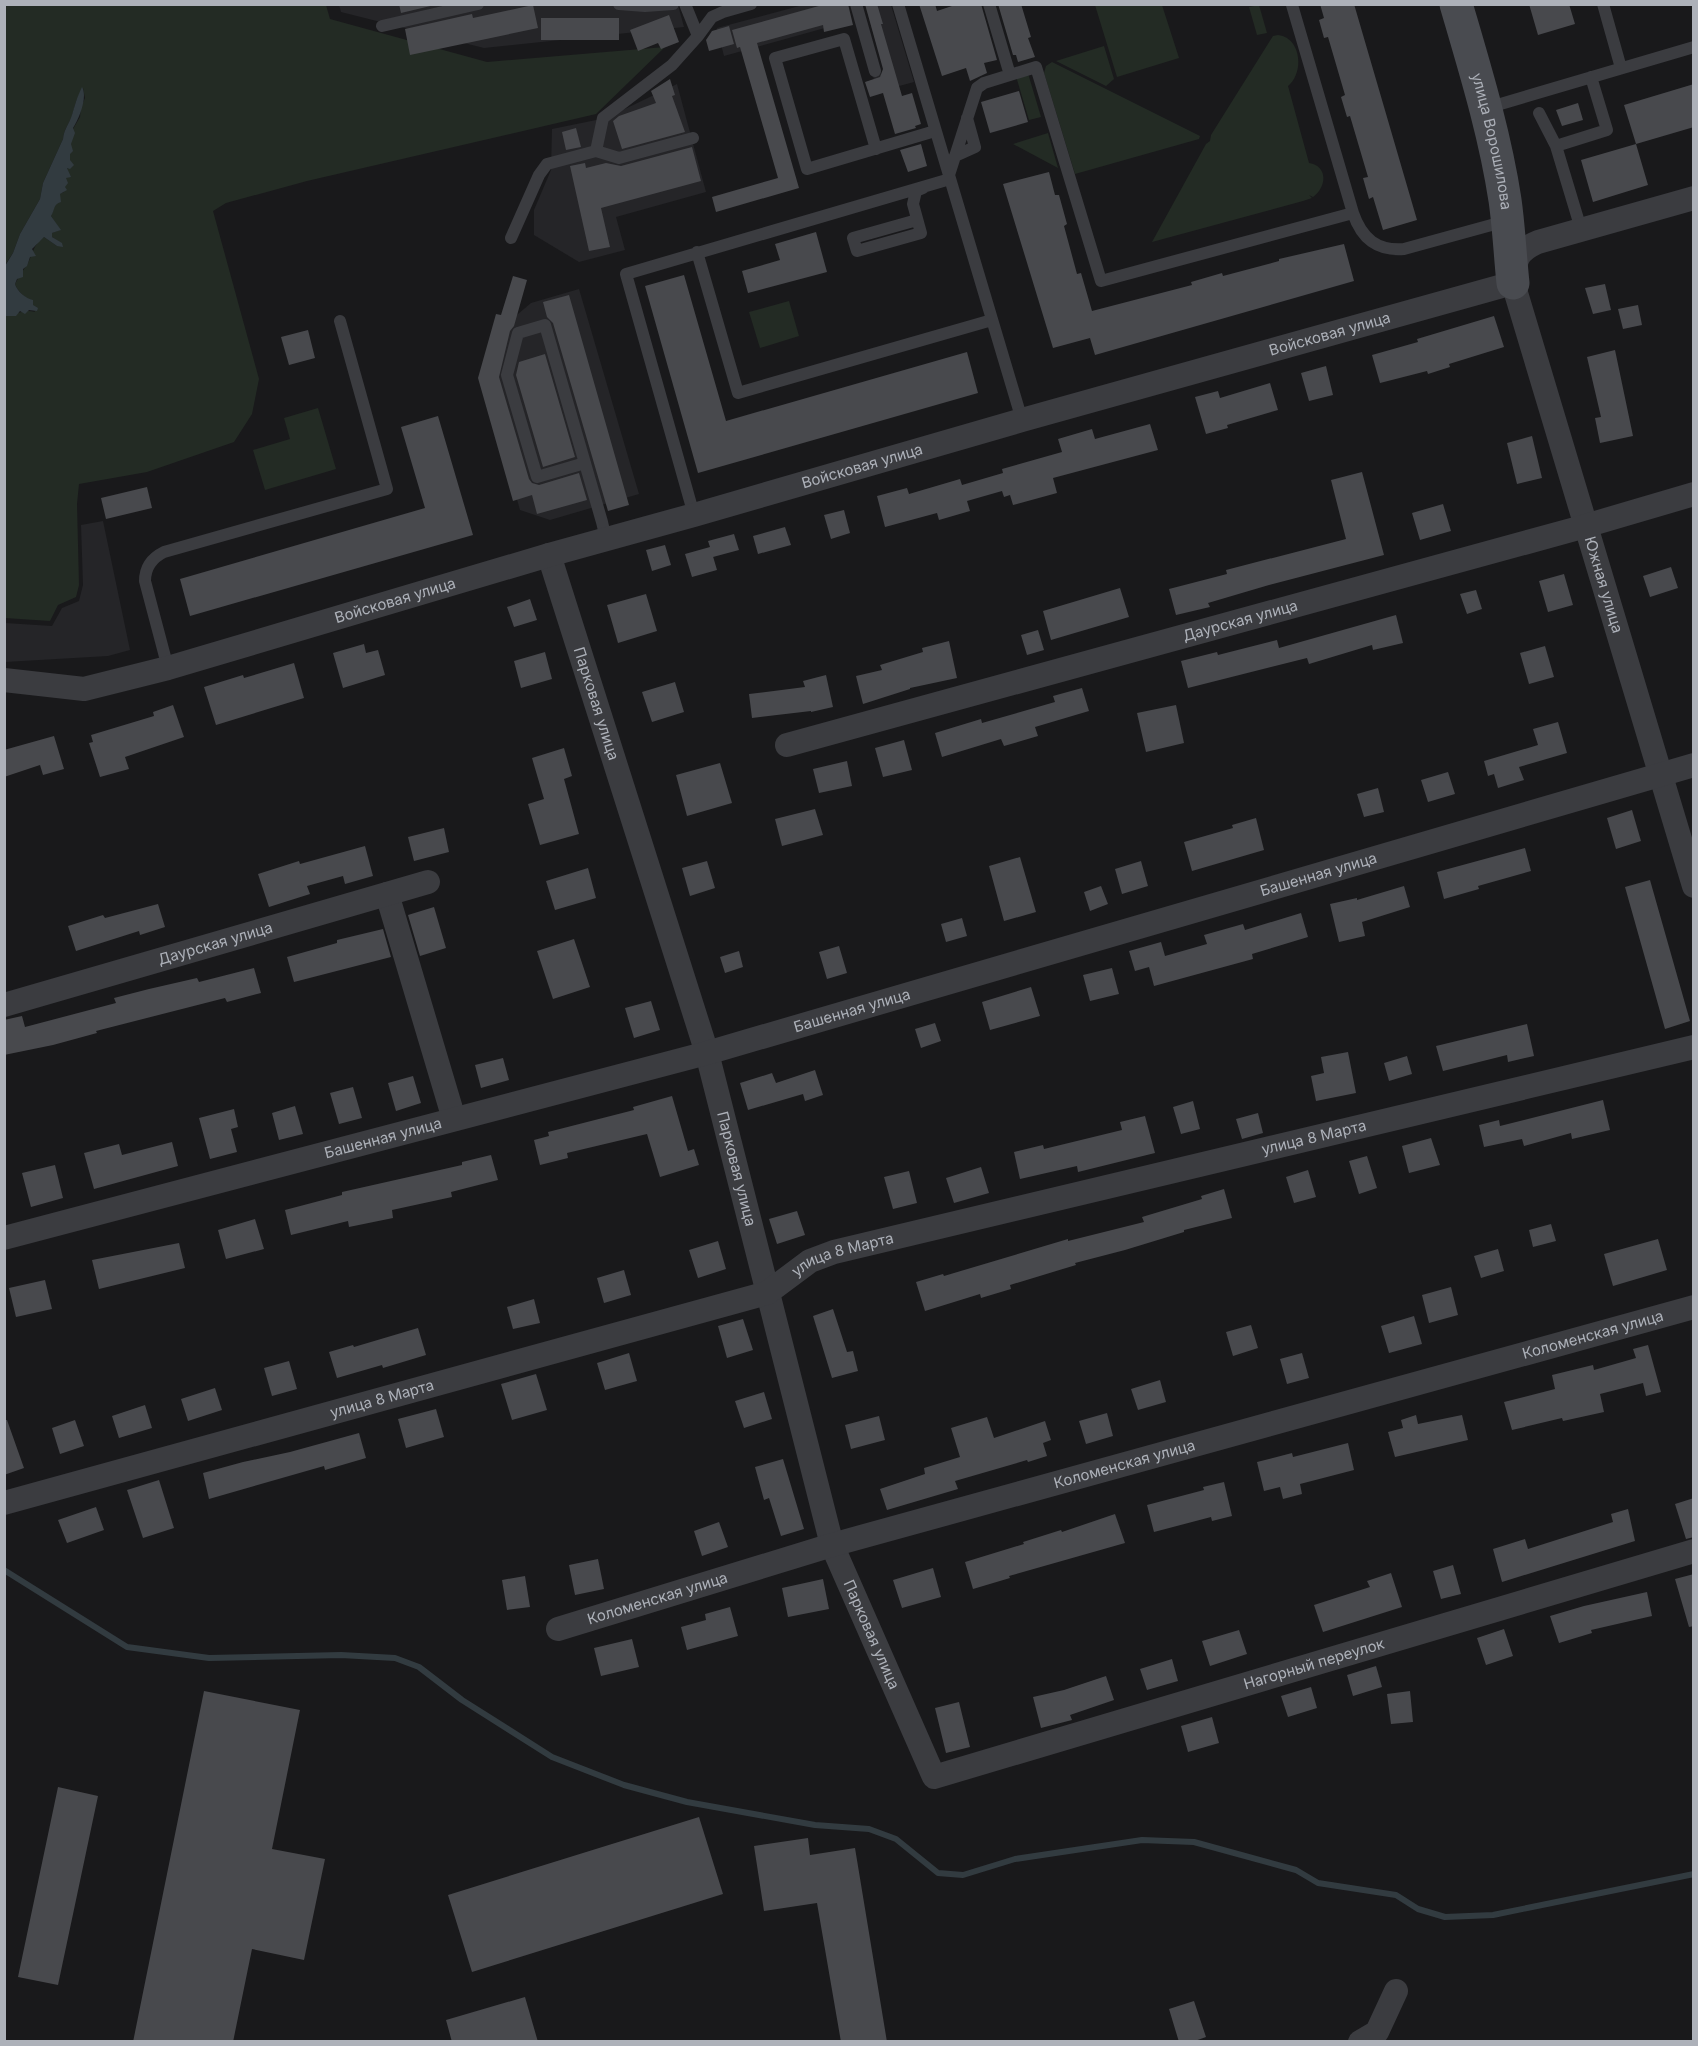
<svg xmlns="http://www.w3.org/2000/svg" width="1698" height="2046" viewBox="0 0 1698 2046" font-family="Inter,sans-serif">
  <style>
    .built { fill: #252528 }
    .green { fill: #232b24 }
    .water { fill: #323b40 }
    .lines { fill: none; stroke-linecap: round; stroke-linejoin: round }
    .stream { stroke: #323b40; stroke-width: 6 }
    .building { fill: #48494d }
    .service { stroke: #3b3c40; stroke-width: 12 }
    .minor { stroke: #3b3c40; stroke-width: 24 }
    .secondary { stroke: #494b50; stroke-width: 33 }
    .labels { text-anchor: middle; stroke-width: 5; stroke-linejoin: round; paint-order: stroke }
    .street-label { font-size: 15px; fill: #adb1b9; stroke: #141416 }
  </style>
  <rect width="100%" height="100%" fill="#19191b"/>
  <path class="built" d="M339,5h339l6,22 -200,21 -143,-36z
    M803,5h43l4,16 -126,35 -7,-28z
    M865,5h26l23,77 -37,10 -4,-16 12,-3z
    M677,84l29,108 -90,25 9,33 -46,12 -45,-27v-25l17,-40 1,-41 54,-11z
    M579,289l60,205 -89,26 -30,-10 -33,-116 18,-69 26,-22z
    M103,521l27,129 -22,6 -103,6v-39l47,3 10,-18 17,-7 4,-16 -2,-60z"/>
  <path class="green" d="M5,5h321l4,14 157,43 178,-15 -69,67 -289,67 -81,22 -13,8 46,168 -7,35 -18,28 -87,30 -68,12 -2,20 2,81 -3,12 -18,8 -8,16 -45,-3v-302c11,0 18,-8 30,-4 -3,-14 -16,-16 -20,-28 3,-6 7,-12 11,-18 7,-10 6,-21 18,-29l13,9 2,-4 -7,-5v-4l8,-3 -9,-14 8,-22 5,-2 9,-63 7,-12 1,-10 4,-9 -2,-10c-6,9 -8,17 -11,28 -3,8 -8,13 -9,23l-20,44 -3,16 -20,35 -7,19 -8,12z
    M1095,5h67l17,53 -62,19z
    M1259,5l8,28 -10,2 -8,-28z
    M1278,35c24,3 26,38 10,51l21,77c19,3 18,24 4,34l-4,-2 3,3 -9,3 -151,41 54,-98 4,-3 1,-6 62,-99z
    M1104,46l10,33 -8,7 -50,-25z
    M1052,62l148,74 -1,3 -124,35 -31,-101 2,-7z
    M1027,70l14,47 -12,3 -14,-47z
    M1048,133l10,35 -45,-24z
    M789,301l10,35 -39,12 -11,-36z
    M318,408l18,61 -71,21 -12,-40 37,-11 -6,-21z"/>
  <path class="water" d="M82,87c6,10 -3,32 -9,41l2,5 -4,11 2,7 -3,3v6l4,5 -4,4 -3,-1 4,9 -5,1 2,5 -3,4 2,3 -7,4 1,8c-8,2 -6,8 -10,14l10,14 -9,3v4l10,6 1,4 -6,-1 -13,-9c-1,1 -10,10 -12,12l4,7 -6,1 -3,9 -4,3v8l-6,2 -2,5c2,7 11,15 18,16v5l5,3 -1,3 -8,-1 -4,4 -5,-3 -4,5h-11v-50l8,-13 7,-19 20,-35 3,-16 20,-44c1,-10 6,-15 9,-24 3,-10 5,-18 10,-28z"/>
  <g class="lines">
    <path class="stream" d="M4,1570l123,77 82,11 132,-3 54,3 24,9 43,33 90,57 72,28 63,17 128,23 54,4 27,10 42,34 25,2 52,-16 127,-19 52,2 102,28 22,13 78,12 22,14 27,8 48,-2 201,-41"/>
  </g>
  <path class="building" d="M399,4h40l-38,9z
    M826,4h22l5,21 -29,7 -1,-7 -66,18 42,145 -83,24 -4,-15 66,-19 -38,-131 -3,1 -5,-18z
    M865,4h12l6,20h-2l21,72 10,-3 9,31 -6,2 1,2 -21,6 -12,-41 -13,4 -5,-15 15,-5 3,-8z
    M919,4h16l2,7 21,-7h23l16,56 -13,3 3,10 -17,8 -4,-13 -24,8z
    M998,4h23l10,33 -3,1 7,19 -17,5 -2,-7h-3z
    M1320,4h34l63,216 -34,10 -10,-33 -4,2 -6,-21 5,-1 -18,-61 -3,1 -6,-20 4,-2 -17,-58 -4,1 -5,-18 5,-2z
    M1529,4h40l6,20 -37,11z
    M533,5l5,23 -128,27 -5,-26 67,-15 1,4z
    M669,15l10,27 -18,7 -3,-6 -20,8 -8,-21z
    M541,18h78v22h-78z
    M729,26l5,18 -25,7 -3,-11 6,-9z
    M670,79l5,16 -3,1 13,36 -63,17 -9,-28 6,-5 37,-13 -5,-12z
    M1694,84v43l-58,17 -12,-39z
    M1019,91l9,31 -38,11 -9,-31z
    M1578,103l5,17 -21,6 -6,-16z
    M576,128l5,19 -15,3 -4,-18z
    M921,144l6,22 -19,6 -8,-22z
    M1636,144l12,41 -55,17 -12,-42z
    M692,147l9,34 -100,27 9,39 -21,4 -19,-85 15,-3 1,5 20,-5 15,3z
    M1049,172l6,23h4l8,29 -3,2 13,48 4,-1 11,38 100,-26 -1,-3 31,-9 1,3 56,-15v-2l65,-15 10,37 -259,74 -5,-17 -37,10 -50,-164z
    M816,232l11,40 -79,21 -6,-22 38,-11 -5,-16z
    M684,275l42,146 241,-69 11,41 -280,80 -53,-187z
    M513,276l14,4 -13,46 -4,5 -11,46 30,102 3,4 7,2 40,-12 8,27 -50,14 -5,-19 -19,6 -35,-123 18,-64 5,1z
    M1605,284l6,26 -18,4 -8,-26z
    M569,295l60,210 -21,6 -55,-188 -6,-6 -4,-15z
    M1638,305l4,20 -19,4 -5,-20z
    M1494,316l10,31 -55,17 1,3 -22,7 -1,-3 -47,12 -8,-28 46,-13 -1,-3z
    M308,330l7,28 -26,7 -8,-28z
    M1615,350l18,86 -33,7 -5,-25 6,-1 -14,-60z
    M545,354l30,103 -32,10 -27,-92 3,-13z
    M1326,366l7,29 -24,6 -8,-28z
    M1270,383l8,27 -51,15 1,3 -22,6 -11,-37 23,-6 2,7z
    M438,416l35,119 -283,81 -10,-37 245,-71 -24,-81z
    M1150,424l8,26 -105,28 4,15 -44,12 -3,-10 -6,2 -2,-6 -35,10 3,10 -31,9 -2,-7 -52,14 -8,-31 30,-8 2,6 51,-15 2,6 41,-12 -1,-4 60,-17 -4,-13 34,-10 3,10z
    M1532,436l10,42 -25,6 -10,-41z
    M1362,472l22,83 -115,30 -61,18 2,4 -34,8 -7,-26 58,-15 -1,-4 120,-31 -15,-59z
    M147,487l5,21 -46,11 -5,-21z
    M1443,504l8,27 -31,9 -8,-27z
    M844,510l6,23 -19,6 -7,-24z
    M785,527l6,18 -33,9 -5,-18z
    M734,534l5,16 -26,7 -1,-4 5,17 -25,7 -7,-23 25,-7 -2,-6z
    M665,545l6,20 -19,6 -6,-21z
    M1671,567l7,21 -28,9 -7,-21z
    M1564,574l9,31 -25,7 -9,-31z
    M1120,588l9,29 -78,23 -8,-29z
    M1476,590l6,19 -15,5 -7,-20z
    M646,594l11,37 -39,12 -11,-38z
    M530,599l7,21 -23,7 -7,-20z
    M1396,615l7,28 -30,7 -1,-5 -63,19 -2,-6 -119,30 -7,-27 36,-9 1,3 59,-15 2,8z
    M1038,630l6,20 -17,5 -6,-20z
    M949,641l8,37 -47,10v1l-47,15 -7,-28 26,-6 -2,-5 43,-13 -1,-4z
    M364,644l2,9 12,-3 7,25 -42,13 -10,-35z
    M1545,646l9,31 -25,7 -9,-31z
    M545,652l7,27 -31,9 -7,-27z
    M294,663l10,35 -88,27 -12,-38 39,-12 1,3z
    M826,675l7,32 -22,5v-1l-59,7 -3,-24 56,-7 -2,-6z
    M675,682l9,30 -32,10 -10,-30z
    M1082,688l7,23 -54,16 3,9 -34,10 -3,-7 -59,18 -7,-24 46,-14 1,4 73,-21 -2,-6z
    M173,705l11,32 -59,20 4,12 -29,8 -11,-34 4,-1 -2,-7 63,-19 -1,-4z
    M1176,705l8,38 -38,9 -9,-39z
    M1558,722l9,31 -48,14 5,13 -26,8 -4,-14 -6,2 -4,-15 54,-16 -5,-16z
    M54,736l10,33 -21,6 -3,-10 -36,12v-27z
    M904,740l8,30 -29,7 -8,-29z
    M564,748l8,28 -8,3 15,55 -39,11 -12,-41 16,-5 -12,-41z
    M847,761l5,25 -33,7 -6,-24z
    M720,763l12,40 -45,13 -11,-41z
    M1448,772l7,22 -27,8 -7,-22z
    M1378,788l6,24 -20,5 -7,-23z
    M815,809l8,26 -41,11 -7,-27z
    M1632,810l9,31 -25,8 -9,-31z
    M1256,818l8,32 -72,21 -8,-29 49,-14 -1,-3z
    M444,828l5,24 -35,9 -6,-24z
    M365,846l8,30 -28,8 -2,-8 -36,10 3,8 -41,13 -11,-33 41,-13 1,3z
    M1525,848l6,23 -53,15 1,3 -35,10 -7,-27z
    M1020,857l16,55 -32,9 -15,-55z
    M707,861l8,27 -25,8 -8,-28z
    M1141,861l7,25 -26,8 -7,-25z
    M588,868l8,30 -41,12 -9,-29z
    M1650,880l40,141 -25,8 -40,-142z
    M1101,886l7,18 -18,7 -6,-19z
    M1404,886l6,21 -48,15 3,14 -26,6 -9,-38 27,-6v2z
    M158,904l7,23 -25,8 -1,-4 -63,20 -8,-25 35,-11 2,3z
    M434,907l12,41 -26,8 -12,-41z
    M1301,913l7,24 -56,17 1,5 -99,27 -5,-19 -14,4 -6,-20 32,-9 4,14 42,-12 -3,-9 39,-11 2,6z
    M962,918l5,18 -21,6 -5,-18z
    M383,929l8,28 -97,25 -7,-25 50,-14v-3z
    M574,939l16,48 -37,12 -16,-48z
    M839,946l8,27 -20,6 -8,-27z
    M739,951l4,16 -18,6 -5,-16z
    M254,968l7,25 -34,9 -2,-4 -129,33 1,2 -44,12 -49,10v-35l18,-4 3,11 91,-24 -2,-5 35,-9 48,-11 2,4z
    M1112,968l7,26 -29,7 -7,-26z
    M1031,987l9,29 -50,14 -8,-28z
    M651,1001l9,29 -26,8 -9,-30z
    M935,1023l6,18 -20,7 -6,-19z
    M1527,1024l7,32 -26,6 -1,-7 -64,16 -7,-25z
    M1348,1052l8,41 -40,8 -5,-25 13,-3 -3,-16z
    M1407,1056l5,18 -23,7 -5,-18z
    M503,1058l6,22 -28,8 -6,-23z
    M815,1070l8,25 -18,6 -2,-7 -55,16 -8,-27 32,-10 4,10z
    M413,1076l8,27 -25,8 -8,-28z
    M353,1087l9,31 -23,6 -9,-31z
    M672,1096l16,55 6,-2 5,16 -39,12 -13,-43 -80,19 1,5 -28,7 -6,-25 15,-4 -1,-4 86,-22 -1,-3z
    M1603,1100l7,30 -38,9 -1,-6 -47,13 -2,-7 -38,8 -5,-22 20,-5 1,6z
    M1193,1101l7,28 -19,5 -8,-27z
    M295,1106l8,28 -24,6 -7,-27z
    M234,1109l4,18 -7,2 6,23 -27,7 -11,-41z
    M1258,1113l5,20 -21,6 -6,-20z
    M1145,1116l10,37 -77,19 -1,-6 -57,13 -6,-27 29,-7 1,4 78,-19 -2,-8z
    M1431,1138l9,27 -31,8 -7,-27z
    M172,1142l6,24 -84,23 -10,-36 35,-9 3,11z
    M491,1155l7,25 -47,12 1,5 -60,13 1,8 -44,9 -1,-6 -57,14 -6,-25 57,-15v-3l120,-27v-3z
    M1367,1156l10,32 -18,6 -10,-33z
    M55,1165l8,33 -32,9 -9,-34z
    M981,1167l8,26 -35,10 -8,-25z
    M1308,1170l8,27 -22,6 -8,-26z
    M909,1171l8,32 -24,6 -9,-32z
    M1224,1189l8,29 -48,12v2l-59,18 -50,13 1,2 -66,20 1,4 -30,9 -1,-4 -55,17 -9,-29 27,-8 1,2 124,-37v2l76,-19 -2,-5 60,-18 -1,-3z
    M797,1211l8,24 -28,9 -8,-25z
    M255,1219l9,30 -38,10 -8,-29z
    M1551,1224l5,17 -23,6 -4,-17z
    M1658,1239l9,31 -54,16 -9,-32z
    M718,1241l8,28 -28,9 -9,-28z
    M179,1243l6,25 -86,21 -7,-29z
    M1498,1249l6,22 -23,7 -7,-22z
    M624,1270l7,25 -27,8 -7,-25z
    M45,1280l7,29 -36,8 -7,-29z
    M1451,1287l7,28 -29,8 -7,-28z
    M534,1299l6,24 -27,6 -6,-22z
    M833,1309l14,43 6,-1 5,20 -26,7 -19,-62z
    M1414,1316l8,28 -33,9 -8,-27z
    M743,1319l10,31 -26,8 -9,-32z
    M1251,1325l7,23 -25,8 -7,-24z
    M418,1328l8,27 -43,13 -1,-3 -45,13 -8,-26 24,-7 1,2z
    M1648,1345l13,47 -15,4 -3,-13 -43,11 4,18 -41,9 -1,-3 -50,12 -8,-28 51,-13 -3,-14 41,-10 1,5 42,-12 -3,-9z
    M629,1353l8,28 -32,9 -8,-27z
    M1302,1353l7,25 -22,6 -7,-25z
    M289,1361l8,28 -25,7 -8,-28z
    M536,1374l11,36 -35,10 -11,-36z
    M1160,1380l6,22 -28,8 -7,-21z
    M215,1388l7,22 -34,11 -7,-22z
    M764,1392l8,27 -28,9 -9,-27z
    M145,1405l7,23 -33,10 -7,-22z
    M436,1409l8,28 -38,11 -8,-29z
    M1107,1413l6,23 -27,8 -7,-23z
    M1416,1415l2,9 44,-9 6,25 -73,17 -7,-25 15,-4 -2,-8z
    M879,1416l6,24 -34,9 -6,-24z
    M987,1417l7,21 51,-17 6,19 -8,3 4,13 -19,6 -1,-2 -72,21 3,8 -71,21 -7,-21 45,-15 -1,-6 36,-11 -9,-29z
    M4,1420h3l17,48 -20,7z
    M75,1420l9,26 -24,8 -8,-26z
    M359,1433l7,25 -41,12 -1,-4 -115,33 -6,-26 40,-11 47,-10z
    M1348,1443l6,27 -54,14 2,10 -19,5 -3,-12 -16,4 -7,-29 35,-9 1,4z
    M783,1459l21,70 -23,7 -12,-38 -5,2 -9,-33z
    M159,1480l15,48 -31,10 -16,-48z
    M1224,1482l8,34 -20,5 -1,-4 -57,15 -7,-27 57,-15 -1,-3z
    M1694,1498v39l-8,2 -11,-35z
    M96,1507l8,23 -37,13 -9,-23z
    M1628,1509l7,32 -133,41 -9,-33 32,-10 3,10 85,-27 -2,-8z
    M1115,1514l10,29 -116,33 1,2 -37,11 -8,-27 59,-18 -1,-2 38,-12 1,2z
    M719,1522l9,25 -26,9 -8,-25z
    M598,1559l6,30 -29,6 -6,-30z
    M1453,1565l8,29 -20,5 -8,-28z
    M933,1568l8,29 -39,11 -9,-28z
    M1391,1573l11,34 -79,25 -9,-27 56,-18 -3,-6z
    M1694,1574v52l-5,1 -14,-48z
    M525,1576l5,31 -23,3 -5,-30z
    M823,1579l6,30 -41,8 -6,-29z
    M1647,1592l5,24 -61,14 1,3 -33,10 -9,-27 34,-10z
    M730,1607l8,29 -51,14 -6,-23 25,-7 -1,-6z
    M1504,1629l9,27 -27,9 -9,-27z
    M1239,1630l8,24 -37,12 -8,-25z
    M632,1639l7,28 -38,9 -7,-28z
    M1172,1659l6,22 -31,9 -7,-21z
    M1376,1666l6,21 -29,9 -6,-21z
    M1106,1676l8,24 -44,15 2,5 -31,8 -8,-31 31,-7z
    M1311,1687l6,21 -29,9 -7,-21z
    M204,1691l96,19 -28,139 53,10 -21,101 -52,-11 -19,93h-100z
    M1410,1691l3,31 -22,2 -4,-30z
    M959,1702l11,45 -24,6 -11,-45z
    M1212,1717l7,26 -31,9 -7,-26z
    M58,1787l40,9 -40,189 -40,-8z
    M699,1817l24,77 -251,78 -24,-77z
    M808,1838l2,17 45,-7 32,194h-46l-24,-139 -53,8 -10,-65z
    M525,1997l13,45h-86l-6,-22z
    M1194,2001l12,36 -14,5h-13l-10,-33z"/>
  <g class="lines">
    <path class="service" d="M619,4l26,2 28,-2
      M685,4l13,32
      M856,4l19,67
      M898,4l124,416
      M989,4l21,71
      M1603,4l18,64
      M1292,5l61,208
      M382,26l96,-22
      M1487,108l207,-61
      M1539,113l17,33
      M693,138l-74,20 -23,-7 7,-33 69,-53 26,-29 14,-19 11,-5 28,-8
      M876,149l-32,-110 -69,19 32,111 128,-38
      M955,156l20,-9 -8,-29
      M949,175l28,-87 7,-5 52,-16 65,214 252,-68c9,26 24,38 51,36l102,-28
      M917,220l-64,18 4,13 64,-18 -8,-29 3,-13 7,-3
      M1581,229l-25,-83 51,-16 -16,-53
      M511,238l28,-63 8,-11 49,-13
      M697,252l41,141 254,-73
      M585,463l-48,14 -30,-102 11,-42 27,-8 57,197 4,17
      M694,515l-68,-241 324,-95
      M168,668l-23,-87c0,-14 7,-23 19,-29l223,-63 -47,-168"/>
    <g class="minor">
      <path id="s1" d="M1513,283l181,603"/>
      <path id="s2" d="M549,555l158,498 125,492 102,232 760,-226"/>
      <path id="s3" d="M4,680l80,9 84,-21 381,-113 145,-40 328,-95 491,-137c2,-22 3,-32 25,-41l156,-44"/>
      <path id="s4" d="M787,745l788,-216 119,-35"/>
      <path d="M387,894l67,225"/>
      <path id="s5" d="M4,1005l424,-123"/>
      <path id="s6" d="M4,1238l703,-185 987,-288"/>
      <path id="s7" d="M4,1503l763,-210 43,-32 24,-9 860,-205"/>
      <path id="s8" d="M558,1629l274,-84 862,-238"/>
      <path d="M1360,2042l17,-10 19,-41"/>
    </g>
    <path class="secondary" id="s9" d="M1456,4c19,65 39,130 49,196 4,28 5,55 8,83"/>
  </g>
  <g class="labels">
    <g class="street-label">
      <text dy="5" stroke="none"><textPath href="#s9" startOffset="142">улица Ворошилова</textPath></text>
      <text dy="5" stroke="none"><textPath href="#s3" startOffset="1376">Войсковая улица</textPath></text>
      <text dy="5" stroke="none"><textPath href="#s3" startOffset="890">Войсковая улица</textPath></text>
      <text dy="5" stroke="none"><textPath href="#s1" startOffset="315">Южная улица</textPath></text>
      <text dy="5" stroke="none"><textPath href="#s3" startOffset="404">Войсковая улица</textPath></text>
      <text dy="5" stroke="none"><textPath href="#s4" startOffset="470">Даурская улица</textPath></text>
      <text dy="5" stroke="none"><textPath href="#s2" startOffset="156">Парковая улица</textPath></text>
      <text dy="5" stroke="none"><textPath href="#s6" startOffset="1364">Башенная улица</textPath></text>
      <text dy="5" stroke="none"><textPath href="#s5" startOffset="220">Даурская улица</textPath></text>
      <text dy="5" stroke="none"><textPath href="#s6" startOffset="878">Башенная улица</textPath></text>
      <text dy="5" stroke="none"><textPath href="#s6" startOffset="392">Башенная улица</textPath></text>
      <text dy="5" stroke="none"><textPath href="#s7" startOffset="1364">улица 8 Марта</textPath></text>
      <text dy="5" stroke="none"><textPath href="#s2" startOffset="642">Парковая улица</textPath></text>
      <text dy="5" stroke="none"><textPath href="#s7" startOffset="878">улица 8 Марта</textPath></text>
      <text dy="5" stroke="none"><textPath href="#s8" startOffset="1076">Коломенская улица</textPath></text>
      <text dy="5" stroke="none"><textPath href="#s7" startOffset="392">улица 8 Марта</textPath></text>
      <text dy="5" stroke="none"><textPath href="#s8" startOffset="590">Коломенская улица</textPath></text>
      <text dy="5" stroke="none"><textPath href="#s8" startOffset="104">Коломенская улица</textPath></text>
      <text dy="5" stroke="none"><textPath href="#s2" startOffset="1128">Парковая улица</textPath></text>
      <text dy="5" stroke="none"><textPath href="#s2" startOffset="1680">Нагорный переулок</textPath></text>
    </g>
  </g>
  <rect width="1698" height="2046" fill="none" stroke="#adb1b9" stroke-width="12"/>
</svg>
